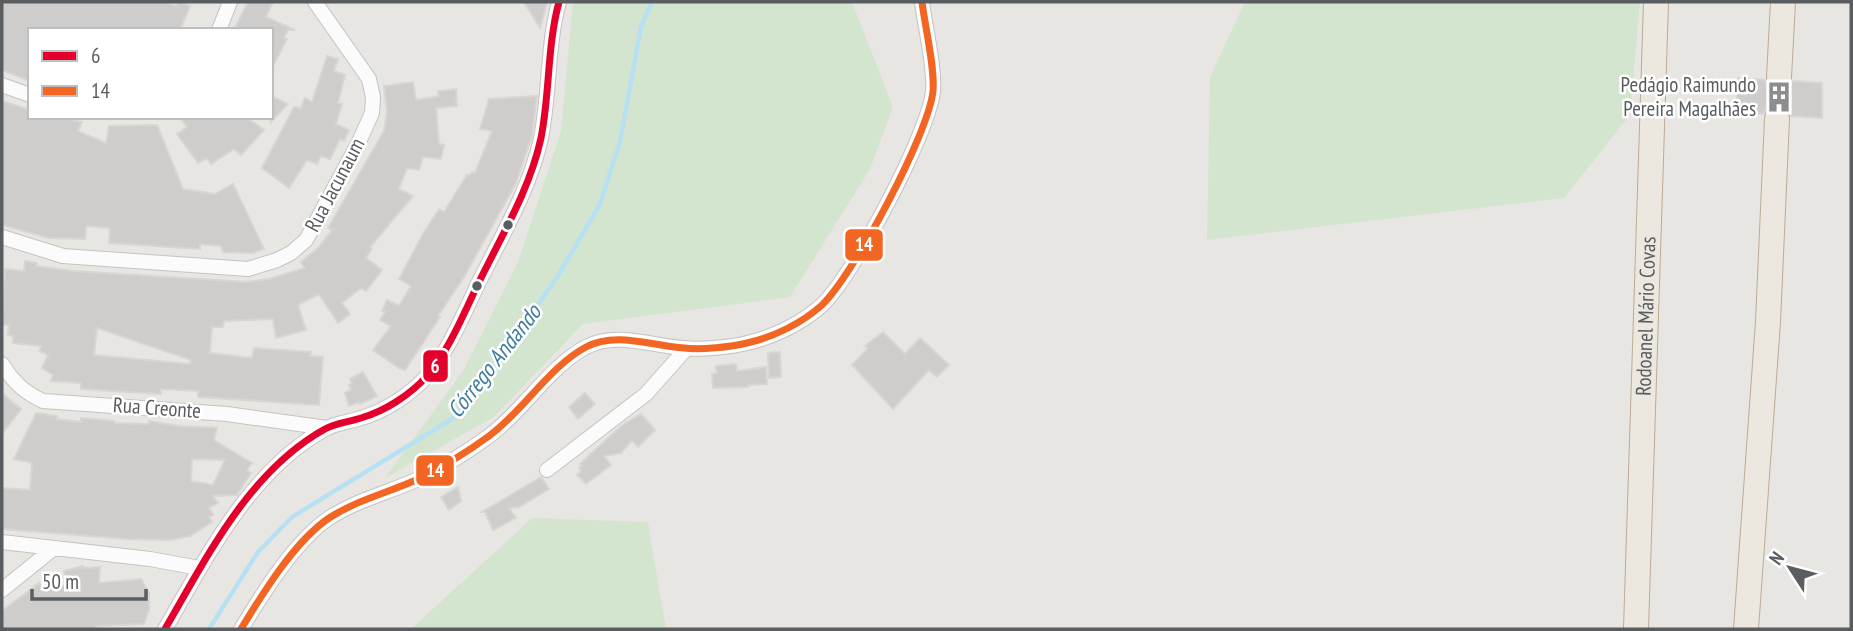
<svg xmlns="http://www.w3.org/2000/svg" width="1853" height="631" viewBox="0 0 1853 631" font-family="'PT Sans Narrow',sans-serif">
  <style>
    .green { fill: #d3e4cf }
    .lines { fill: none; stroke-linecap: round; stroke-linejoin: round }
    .stream { stroke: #b7e1f2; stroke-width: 4.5 }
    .building { fill: #cfcdcc; stroke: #d8d5d2; stroke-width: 2; fill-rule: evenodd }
    .primary-tunnel { stroke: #c4c4c2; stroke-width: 21; stroke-dasharray: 21 10; stroke-linecap: butt }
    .street-casing { stroke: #c4c3c4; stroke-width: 16 }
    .highway-casing { stroke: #bdab93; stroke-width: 26 }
    .street { stroke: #fcfbfb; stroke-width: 14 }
    .highway { stroke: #ece8e0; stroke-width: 24 }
    .bus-1-casing { stroke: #fff; stroke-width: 12 }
    .bus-2-casing { stroke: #fff; stroke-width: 12 }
    .bus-1 { stroke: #e4002b; stroke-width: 7 }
    .bus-2 { stroke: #f26522; stroke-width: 7 }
    .bus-dot { fill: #595d60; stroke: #fff; stroke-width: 2.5 }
    .labels { text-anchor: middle; stroke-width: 5; stroke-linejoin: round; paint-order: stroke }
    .poi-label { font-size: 21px; fill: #595d60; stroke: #fff; text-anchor: end }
    .street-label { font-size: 21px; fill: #595d60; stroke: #fff }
    .water-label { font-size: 23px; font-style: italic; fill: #3f7ca1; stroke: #fff }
    .line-badge { stroke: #fff; stroke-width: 2.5 }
    .badge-label { font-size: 19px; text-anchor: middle; font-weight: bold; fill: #fff }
  </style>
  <rect width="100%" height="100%" fill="#e8e6e3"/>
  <path class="green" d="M573,2h279l41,105 -23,62 -80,128 -207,27 -89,93 -109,61 78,-107 55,-109 43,-131z
    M1245,2h395l-10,113 -66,83 -357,42 3,-163z
    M532,518l116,4 18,107h-255z"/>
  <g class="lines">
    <path class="stream" d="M209,629l49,-77 34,-35 160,-98 46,-56 61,-89 41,-70 20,-62 21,-115 11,-25"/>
  </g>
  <path class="building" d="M2,2h164l10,4 2,-4h3l9,4 -10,24h-150v51l-28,-11z
    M248,2h25l-7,15 29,13h-7l-4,8 3,1 -16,31v-40h-37z
    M524,2h23l-7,26z
    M327,56l11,3 -4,12 11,4 -7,28 4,1 -6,20 13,6 -5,11 -4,-2 -10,20 -9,-3 -4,8 -10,-4 -18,28 -27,-20 32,-61 7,1 4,-10 7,4z
    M1738,78l27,2 5,9 9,3 7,-2 7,-9 29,2v35l-31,-2 -5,-9 -8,-3 -8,2 -7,8 -27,-2z
    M413,82l3,18 23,-4 -1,-5 18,-2 1,17 -21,2 3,36 5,1 -3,14 -18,-2 -4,13 -12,-2 -8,21 14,7 -43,51 2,2 -6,9 16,12 -16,21 -5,-3 -19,15 8,11 -12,9 -19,-29 -21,11 8,25 -30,8 -3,-19 -49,2 -1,6h-11l-2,26 42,5 2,-10 57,4 -1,4 13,1 -4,48 -121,-8v-6l-37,-2v5l-80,-5v-6l-30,-2 2,-6 -11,-7 6,-13 -9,-4 2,-5 -28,-3v-7l-5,-1 1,-10h-6l-1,-5 3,-51 19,2 1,-10 12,2 -1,3 37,5 174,11 22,-3 36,-11 -4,-6 17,-14 14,-18 -4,-2 56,-97 3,-19 -3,-26zM97,328l94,32 -1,4 -96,-9z
    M271,96l17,8 -17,18z
    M537,96l-5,40 -16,47 -52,94 -26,39 2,1 -35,53 -6,-2 -26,-18 18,-24 -11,-6 5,-8 -3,-1 5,-11 12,6 12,-20 -12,-7 25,-47 15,-23 5,3 23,-37h3l2,-3 3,1 17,-42 -12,-2 9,-30z
    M2,101l28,9v7h28l24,5 -4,9 28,12 3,-17 48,-1 26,64 32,5 18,-10 31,65 -11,4 -30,-1 -2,-6 -21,-2v5l-91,-6 1,-15 -24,-2 -1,13 -36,-1 -47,-13z
    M180,117h66l18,13 -23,25 -7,-6 -23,15 -4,-6 -9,5 -21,-29 10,-7z
    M883,332l22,22 15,-16 29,27 -12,12 -8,-7 -36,39 -41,-44 16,-17 -3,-2z
    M780,352l1,25 -12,1 -1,-25z
    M736,364l1,7 29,-4 1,17 -19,1v2l-35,1 -1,-14 5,-1 -1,-7z
    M363,372l14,24 -17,8 -1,-2 -10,4 -4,-13 6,-3 -2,-5 3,-1 -2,-5z
    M2,393l19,16 -19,25z
    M585,393l10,11 -17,15 -9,-12z
    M36,413l21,3v3l24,3v-4l33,3v2l34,1 1,-3 31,5 37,2 -3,12 38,23 -5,7 4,3 -14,22 -24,1 5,7 -9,5 4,7 -4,2 3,5 -22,14 -20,4 -42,-1 -126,-10v-41l28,2 2,-27 -18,-4zM192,459l33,1 -12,25 -22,-4z
    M641,414l14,16 -17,17 -6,-7 -11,13 -17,3 7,9 -25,19 -9,-9 4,-4 -2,-3 3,-3 -2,-1 41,-38z
    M541,477l8,12 -30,18 -10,1 7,10 -23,12 -8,-18h-3z
    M458,487l3,14 -12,9 -8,-13z
    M83,566v2l17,-1 -1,16 42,-4 8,14v17l-5,14 -48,2v3h-94v-18l37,-28 4,7 24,-5 -3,-14z"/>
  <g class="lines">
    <path class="primary-tunnel" d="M1777,119l2,-42"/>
    <g class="street-casing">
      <path id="street" d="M219,30l11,-28
        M2,85l28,10
        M2,237l61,19 185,13 29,-9 14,-7 15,-13 52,-96 14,-31 1,-16 -4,-18 -54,-77
        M2,364c11,18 22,28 41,37l184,13 100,14
        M547,470l99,-76 40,-45
        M2,542l148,17 49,9
        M2,590l52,-42
        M165,629c42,-72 84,-158 160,-200 11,-6 24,-7 36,-11 24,-7 49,-23 66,-42 20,-22 38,-65 51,-92 23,-47 52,-95 63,-146 9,-45 6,-92 18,-136
        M241,629c22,-36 53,-87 88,-111 28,-18 58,-25 87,-38 25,-12 50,-27 73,-44 33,-24 61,-70 97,-89 30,-16 66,-1 98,1 17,2 47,-1 63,-5 27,-6 55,-20 75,-38 31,-29 107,-172 111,-214 2,-24 -8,-64 -11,-89"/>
    </g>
    <g class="highway-casing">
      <g id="highway">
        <path d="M1779,77l4,-75"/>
        <path id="s1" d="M1636,629l20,-627"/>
        <path d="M1746,629l22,-307 9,-203"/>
      </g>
    </g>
    <use href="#street" class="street"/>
    <use href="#highway" class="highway"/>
    <g class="bus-1-casing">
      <path id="bus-1" d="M165,629c42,-72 84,-158 160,-200 11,-6 24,-7 36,-11 24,-7 49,-23 66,-42 20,-22 38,-65 51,-92 23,-47 52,-95 63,-146 9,-45 6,-92 18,-136"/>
    </g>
    <g class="bus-2-casing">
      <path id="bus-2" d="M241,629c22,-36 53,-87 88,-111 28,-18 58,-25 87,-38 25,-12 50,-27 73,-44 33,-24 61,-70 97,-89 30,-16 66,-1 98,1 17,2 47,-1 63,-5 27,-6 55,-20 75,-38 31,-29 107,-172 111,-214 2,-24 -8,-64 -11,-89"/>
    </g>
    <use href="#bus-1" class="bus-1"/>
    <use href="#bus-2" class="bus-2"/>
  </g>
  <defs>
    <g id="building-bare" transform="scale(2.415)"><path d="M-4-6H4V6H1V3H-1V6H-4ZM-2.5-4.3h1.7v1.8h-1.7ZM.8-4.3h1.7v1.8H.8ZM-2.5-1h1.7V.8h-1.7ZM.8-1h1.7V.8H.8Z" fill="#8b8d8e" stroke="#fff" stroke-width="2.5" paint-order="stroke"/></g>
  </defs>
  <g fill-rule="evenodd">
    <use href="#building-bare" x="1779" y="97"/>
  </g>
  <g class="bus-dot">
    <circle cx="508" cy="225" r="6"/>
    <circle cx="477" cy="286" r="6"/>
  </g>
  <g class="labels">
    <g class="poi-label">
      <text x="1756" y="92">Pedágio Raimundo<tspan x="1756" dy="24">Pereira Magalhães</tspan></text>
    </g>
    <g class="street-label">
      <text transform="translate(335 185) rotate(-62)" y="7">Rua Jacunaum</text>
      <text dy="7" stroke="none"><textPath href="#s1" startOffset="313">Rodoanel Mário Covas</textPath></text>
      <text transform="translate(157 408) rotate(4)" y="7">Rua Creonte</text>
    </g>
    <g class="water-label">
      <text transform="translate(494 361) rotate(-52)" y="8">Córrego Andando</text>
    </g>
  </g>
  <g class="line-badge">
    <rect x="844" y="228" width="40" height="34" rx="7" fill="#f26522"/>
    <rect x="422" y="349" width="27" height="34" rx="7" fill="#e4002b"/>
    <rect x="415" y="454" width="40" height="33" rx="7" fill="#f26522"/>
  </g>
  <g class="badge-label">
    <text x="864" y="251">14</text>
    <text x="435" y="373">6</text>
    <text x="435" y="477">14</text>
  </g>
  <rect width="1853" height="631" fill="none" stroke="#595d60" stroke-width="7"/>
  <rect x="28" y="28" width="245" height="91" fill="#ffffff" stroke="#bdbebf" stroke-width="2"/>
  <rect x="42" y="51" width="35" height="10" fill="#e4002b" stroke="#bdbebf" stroke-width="2"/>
  <text x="91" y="63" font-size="21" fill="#595d60">6</text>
  <rect x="42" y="86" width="35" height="10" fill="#f26522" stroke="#bdbebf" stroke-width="2"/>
  <text x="91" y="98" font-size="21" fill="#595d60">14</text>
  <g transform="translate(1790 568) rotate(306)" stroke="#ffffff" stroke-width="5" paint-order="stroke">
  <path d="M0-5L12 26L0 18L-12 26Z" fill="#595d60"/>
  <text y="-10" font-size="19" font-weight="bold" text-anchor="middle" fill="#595d60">N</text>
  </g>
  <path d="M32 589v10h114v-10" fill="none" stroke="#595d60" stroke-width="3.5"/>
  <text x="42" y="589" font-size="21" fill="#595d60" stroke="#ffffff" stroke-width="5" paint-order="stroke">50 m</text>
</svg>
